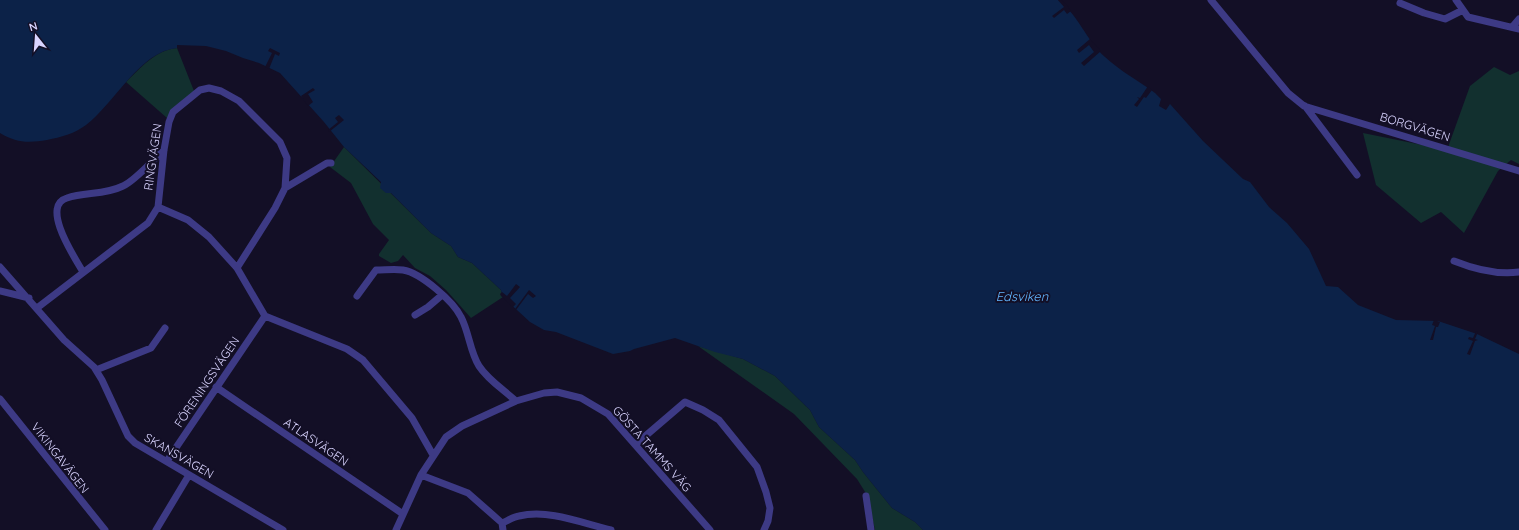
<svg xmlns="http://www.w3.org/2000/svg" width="1519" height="530" viewBox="0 0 1519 530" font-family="Quicksand,sans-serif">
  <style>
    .green { fill: #12302f }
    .water { fill: #0c2248 }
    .pier { fill: #130f26 }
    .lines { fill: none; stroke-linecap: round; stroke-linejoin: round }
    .street { stroke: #3d3a85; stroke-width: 7 }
    .labels { text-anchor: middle; stroke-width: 4; stroke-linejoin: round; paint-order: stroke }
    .street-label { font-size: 12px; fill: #d9d4ff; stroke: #130f26 }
    .water-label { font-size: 13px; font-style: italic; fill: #62b6ff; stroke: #130f26 }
  </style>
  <rect width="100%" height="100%" fill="#130f26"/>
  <path class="green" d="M177,48l17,43 -27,27 -41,-36c15,-14 29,-32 51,-34z
    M1494,67l16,8 9,-4v93l-8,-4 -13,11 -34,62 -23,-21 -20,11 -45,-38 -13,-52 84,17 23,-64z
    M344,147l87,86 20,13 7,11 14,6 29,27 2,7 -32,21 -25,-28 -16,-14 -15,-8 -12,-13 -5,6 -7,2 -12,-7v-2l10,-14 -16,-16 -22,-41 -21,-16z
    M698,346l45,13 32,17 35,34 9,17 36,33 8,12 29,36 23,14 8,8h-48l-8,-35 -10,-16 -63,-65z"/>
  <path class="water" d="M0,0h1058c20,14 28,40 47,57 15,14 34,24 50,36l6,6 -2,7 7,4 4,-6 33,37 40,38 7,3 19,25 18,16 22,26 17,37 12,1 20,18 38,15 42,1 39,13 42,20v176h-596l-8,-8 -23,-14 -29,-36 -8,-12 -36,-33 -9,-17 -35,-34 -32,-17 -28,-7 -40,-14 -41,11 -4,2 -17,3 -57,-22 -12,-2 -14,-8 -27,-25 -2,-7 -29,-27 -14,-6 -7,-11 -20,-13 -40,-40h-5l-6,-5 1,-6 -37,-35 -20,-25 -44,-49 -21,-10 -16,-5 -17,-7 -20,-5 -29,-1v3c-37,3 -63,56 -91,77 -12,9 -25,12 -39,15 -18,3 -31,3 -47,-7z"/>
  <path class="pier" d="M1058,0h3l5,4 5,7 -4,3 -3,-4 -10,8 -2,-2 12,-9z
    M1090,39l11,12 -17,15 -3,-3 13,-11 -5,-7 -10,8 -2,-3z
    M270,48l10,5 -1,3 -4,-2 -6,15 -4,-2 7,-14 -4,-2z
    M1148,86l4,4 -6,8 -2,-1 -7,10 -3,-2 5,-6 -2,-2 3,1z
    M313,88l2,2 -7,4 5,8 -5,4 -7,-10z
    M339,115l5,5 -15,12 -1,-2 10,-8 -3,-4z
    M516,284l4,3 -10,11 6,6 -3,3 -12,-11 -1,-2 2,-2 5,4z
    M529,290l7,6 -3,2 -5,-4 -12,16 -1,-1z
    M1434,320l6,2 -2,5h-2l-3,13h-3l5,-14 -3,-1z
    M1476,331l2,1 -3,7 3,1 -3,1 -5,14 -3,-1 6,-13 -5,-2 1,-2 4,1z"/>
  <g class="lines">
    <path class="street" d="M1211,0l77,93 16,13 215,65
      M1456,0l12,17 51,12
      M1400,3l24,10 21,6 18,-9
      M1513,26l6,-7
      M1305,106l52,69
      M285,188l42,-25h4
      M158,207l30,13 21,17 28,31 28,48 82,33 16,11 49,58 21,37
      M1454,261c20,8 43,14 65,11
      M0,267l64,73 30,27 8,13 26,56 7,7 148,87
      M83,272c-8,-14 -43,-66 -16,-74 18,-6 38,-3 56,-12 12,-5 31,-27 41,-36
      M0,291l29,7
      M357,296l19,-26c9,0 19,-1 27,0 18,3 50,31 58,47 8,15 9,35 18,49 9,14 25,24 37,35
      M37,308l111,-85 10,-16 6,-57 5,-28 4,-10 27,-22 9,-2 12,3 18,10 41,41 7,16 -2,30 -10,20 -38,60
      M415,315l13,-8 14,-12
      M96,370l55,-22 14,-20
      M216,387l187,127
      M0,399l105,131
      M636,444l49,-42 18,8 16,10 38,47 9,25 4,16 -2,13 -4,9
      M167,461l98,-145
      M421,475l47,18 34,30 1,7
      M866,496l5,34
      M502,523c5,-2 11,-6 17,-7 30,-7 63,7 92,14
      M156,530l33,-55
      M396,530l25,-55 25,-38 16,-11 54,-25 28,-8 13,-1 24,6 27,16 102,116"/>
  </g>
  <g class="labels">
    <g class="street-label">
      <text transform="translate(1415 127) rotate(17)" y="4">BORGVÄGEN</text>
      <text transform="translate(153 157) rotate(-82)" y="4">RINGVÄGEN</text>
      <text transform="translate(207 382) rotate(-56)" y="4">FÖRENINGSVÄGEN</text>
      <text transform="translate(316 442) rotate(34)" y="4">ATLASVÄGEN</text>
      <text transform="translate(652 449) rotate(48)" y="4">GÖSTA TAMMS VÄG</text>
      <text transform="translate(179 456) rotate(30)" y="4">SKANSVÄGEN</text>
      <text transform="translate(60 458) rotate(52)" y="4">VIKINGAVÄGEN</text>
    </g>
    <g class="water-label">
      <text x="1022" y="301">Edsviken</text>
    </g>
  </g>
  <g transform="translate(36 36) rotate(343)" stroke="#130f26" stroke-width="3" paint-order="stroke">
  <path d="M0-3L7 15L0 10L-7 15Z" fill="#d9d4ff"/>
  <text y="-6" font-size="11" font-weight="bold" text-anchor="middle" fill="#d9d4ff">N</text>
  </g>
</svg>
